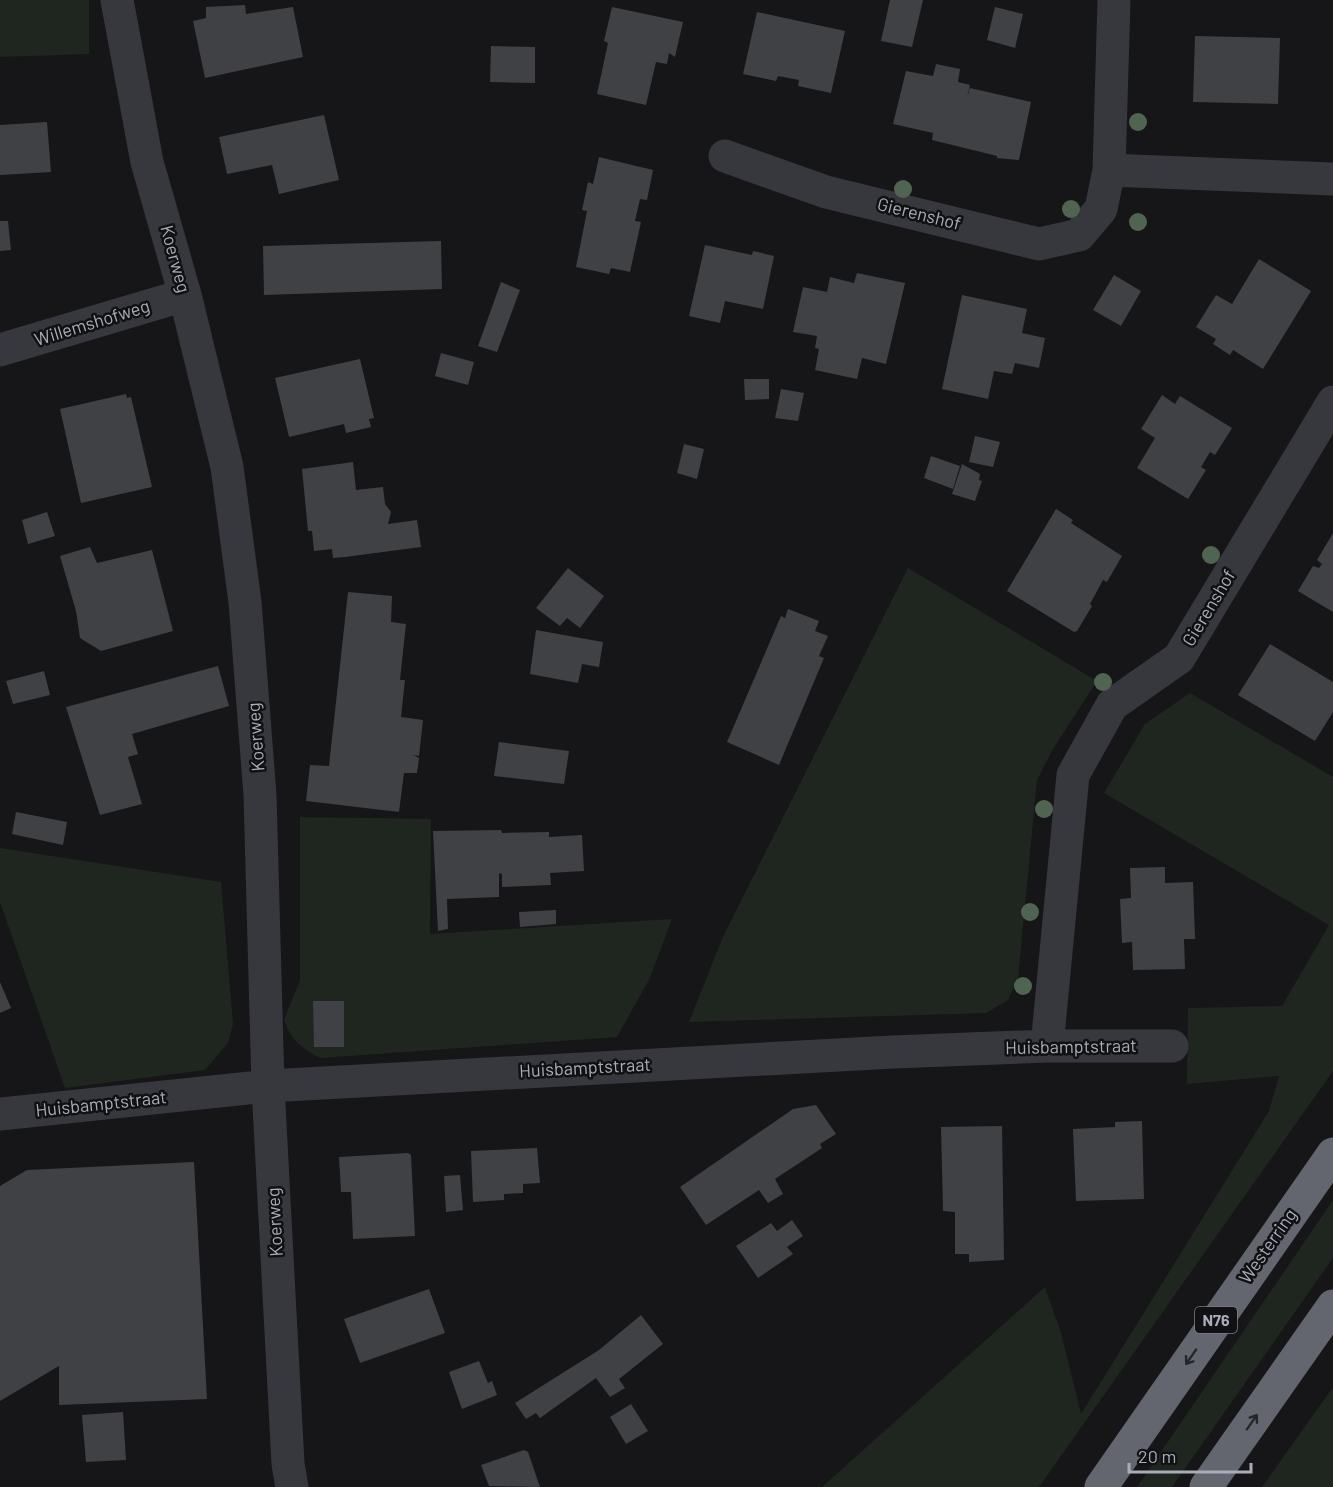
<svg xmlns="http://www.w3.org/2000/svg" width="1333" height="1487" viewBox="0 0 1333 1487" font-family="Barlow,sans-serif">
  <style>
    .green { fill: #1e261f }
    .building { fill: #404145 }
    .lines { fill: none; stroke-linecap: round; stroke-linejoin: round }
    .minor { stroke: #37383d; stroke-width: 33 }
    .highway { stroke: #63666e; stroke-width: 33 }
    .tree { fill: #506452 }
    .oneway { stroke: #26262a }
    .labels { text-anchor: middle; stroke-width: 5; stroke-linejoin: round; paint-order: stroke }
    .shield { fill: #111113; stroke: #7b7e86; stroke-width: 1.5 }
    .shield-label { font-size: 16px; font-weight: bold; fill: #a8adb8 }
    .street-label { font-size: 18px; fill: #a8adb8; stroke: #111113 }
  </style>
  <rect width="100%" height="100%" fill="#161618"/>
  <path class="green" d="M0,0h89v54l-89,3z
    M908,568l189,113 -44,68 -16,31 -19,198 -10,22 -22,13 -297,9 33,-83z
    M1190,693l143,84v294l-294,416h-217l223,-200 16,46 20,81 188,-303 10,-35 -92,8 1,-76 94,-2 47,-81 -225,-132 41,-69z
    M300,817l131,2 -1,115 242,-15 -22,59 -33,59 -296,21c-19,-9 -30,-18 -37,-38l16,-40z
    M0,848l221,34 12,142 -5,19 -23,27 -140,18 -65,-186z
    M1333,1200v58l-161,229h-35z
    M1333,1387v100h-71z"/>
  <path class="building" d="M890,0h33l-11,47 -31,-6z
    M245,5l1,9 47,-7 10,50 -98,21 -12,-57 13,-3v-11z
    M612,7l71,15 -8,35 -6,-4 -2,11 -11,-2 -10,43 -49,-11 11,-51 -4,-2z
    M995,7l28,7 -8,34 -28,-8z
    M757,12l88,19 -14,62 -33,-7 1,-6 -21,-4 -2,5 -33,-7z
    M1195,36l85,2 -2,66 -85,-2z
    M491,46l44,1v36l-45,-1z
    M936,64l24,5 -2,13 12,3 -3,13 3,-10 61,14 -12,58 -22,-2v-2l-65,-16 1,-7 -40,-9 13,-53 27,5z
    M324,115l15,65 -60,14 -7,-29 -45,9 -8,-37z
    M47,122l4,50 -51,3v-50z
    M599,157l54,13 -6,30 -7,-1 -5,22 6,1 -11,50 -19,-4 -2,6 -33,-7 11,-56 -5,-1 6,-28 5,2z
    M0,221h8l3,29 -11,1z
    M441,241l1,48 -178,6 -1,-49z
    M705,245l47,10 1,-4 21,5 -11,53 -38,-8 -5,22 -31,-7z
    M1259,259l52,32 -48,78 -30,-19 -3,5 -17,-11 3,-5 -20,-12 20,-32 16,9z
    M857,273l48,10 -19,81 -24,-6 -5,21 -42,-9 4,-21 -4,-1 2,-12 -24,-4 10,-45 24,5 3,-15 24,6z
    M1114,275l27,16 -20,35 -28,-16z
    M501,282l19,8 -23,62 -19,-6z
    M962,295l65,14 -5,24 23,5 -6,30 -24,-5 -3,11 -18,-3 -6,28 -46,-10z
    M441,353l33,9 -6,23 -33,-9z
    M360,359l14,59 -5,1 2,8 -25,6 -2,-9 -55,13 -14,-59z
    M744,379h25v20l-24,1z
    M781,389l23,4 -6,28 -23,-3z
    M126,394l1,4 4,-1 21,90 -71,16 -21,-94z
    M1162,395l13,9 5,-8 52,32 -17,27 -5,-3 -9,15 5,3 -18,29 -51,-31 18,-30 -14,-9z
    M975,436l25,6 -7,25 -24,-5z
    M684,444l20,5 -7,30 -20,-6z
    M931,456l29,10 -7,23 -29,-11z
    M353,462l3,28 27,-3 2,17 6,8 -3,12 29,-4 4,27 -76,10 -12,1 -1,-9 -18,2 -2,-20h-4l-6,-62z
    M962,464l18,10 -1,6 3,1 -7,20 -23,-7z
    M1056,509l17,11 -2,3 51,33 -15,26 -4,-2 -13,24 2,2 -15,25 -3,1 -67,-41z
    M47,512l8,24 -27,8 -6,-24z
    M1333,533v79l-35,-21 15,-25 6,2 3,-4 -5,-4z
    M90,547l7,16 55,-13 21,81 -72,20 -21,-13 -4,-27 -16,-55z
    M568,568l36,28 -24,32 -13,-10 -7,8 -24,-18z
    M348,592l44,4 -1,26 15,2 -6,56h5l-4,37 22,3 -4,36 -6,-1 6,3 -2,15h-13l-5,39 -93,-11 4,-36 19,1z
    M788,609l31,12 -4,10 13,5 -9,20 5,2 -45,107 -52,-23 54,-126 4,2z
    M536,630l67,12 -4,25 -17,-3 -4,19 -48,-9z
    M1270,644l63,38v30l-18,29 -77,-46z
    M218,666l11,40 -97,28 6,20 -10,3 14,47 -42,11 -34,-108z
    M44,671l6,24 -37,9 -7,-23z
    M499,742l70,9 -5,33 -70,-8z
    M16,812l51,10 -4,23 -51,-11z
    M501,830l1,3 47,-1v5l33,-2 2,36 -34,2 1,12 -49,2v-13l-3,-1v24l-52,2 1,30 -10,2 -5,-100z
    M1165,867v16l28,-1 2,57h-11l1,30 -52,1 -1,-28 -10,1 -2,-44 11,-1 -1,-30z
    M556,910v14l-36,3 -1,-15z
    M0,982l11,26 -11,5z
    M313,1001h31v46h-30z
    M816,1105l20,29 -16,10 2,4 -47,31 8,15 -15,9 -9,-13 -53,35 -26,-38 113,-78z
    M1142,1121l2,78 -68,2 -3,-72 42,-2v-5z
    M1002,1126l2,134 -35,2v-8h-14v-42l-12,-1 -2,-84z
    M537,1148l3,35 -17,1v9l-19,1v6l-31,2 -2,-51z
    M408,1153l3,2 4,81 -62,3 -2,-47h-10l-2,-35z
    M194,1162l13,237 -148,6v-39l-59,35v-215l27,-16z
    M460,1175l3,35 -17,2 -2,-36z
    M792,1220l11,16 -16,11 6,7 -35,24 -22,-32 35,-23 6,8z
    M429,1289l16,44 -85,30 -16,-44z
    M641,1315l22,29 -44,35 6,9 -15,9 -14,-19 -56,40 -4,-5 -10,6 -11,-16 84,-53z
    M479,1361l9,22 4,-2 5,14 -35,14 -13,-37z
    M631,1404l17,27 -22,13 -16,-27z
    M123,1412l3,48 -40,2 -4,-47z
    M524,1450l4,2 12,35 -51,-1 -8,-21z"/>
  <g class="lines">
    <path class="minor" d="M117,0l30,162 38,133 42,172 18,135 15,193 8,291 20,378 4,23
      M725,156l101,36 213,52 40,-9 22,-26 8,-39 5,-170
      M1109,170l224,9
      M0,350l185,-55
      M1047,1046l26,-271 39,-70 67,-47 154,-256
      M0,1114l268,-28 625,-34 154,-6h125"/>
    <path class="highway" d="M1101,1487l232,-333
      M1206,1487l127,-181"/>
  </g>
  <g class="tree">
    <circle cx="1138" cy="122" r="9"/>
    <circle cx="903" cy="189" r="9"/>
    <circle cx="1071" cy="209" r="9"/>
    <circle cx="1138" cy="222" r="9"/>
    <circle cx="1211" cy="555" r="9"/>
    <circle cx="1103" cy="682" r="9"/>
    <circle cx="1044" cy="809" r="9"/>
    <circle cx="1030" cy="912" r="9"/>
    <circle cx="1023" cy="986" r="9"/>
  </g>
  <defs><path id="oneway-shaft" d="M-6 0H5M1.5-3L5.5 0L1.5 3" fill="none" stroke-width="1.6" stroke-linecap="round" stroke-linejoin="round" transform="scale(1.5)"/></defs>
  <g class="oneway">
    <use href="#oneway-shaft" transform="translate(1191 1357) rotate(125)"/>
    <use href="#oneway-shaft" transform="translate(1252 1422) rotate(-55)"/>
  </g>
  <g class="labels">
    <rect class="shield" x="1195" y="1307" width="42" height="26" rx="4.5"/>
    <g class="shield-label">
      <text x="1216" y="1326">N76</text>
    </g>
    <g class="street-label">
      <text transform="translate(919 214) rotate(14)" y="6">Gierenshof</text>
      <text transform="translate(175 259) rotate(75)" y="6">Koerweg</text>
      <text transform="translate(92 323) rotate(-17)" y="6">Willemshofweg</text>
      <text transform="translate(1209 608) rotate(-59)" y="6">Gierenshof</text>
      <text transform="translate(256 737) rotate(-94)" y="6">Koerweg</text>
      <text transform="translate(1071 1047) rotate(-1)" y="6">Huisbamptstraat</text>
      <text transform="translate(585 1068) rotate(-3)" y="6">Huisbamptstraat</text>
      <text transform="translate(101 1104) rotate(-6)" y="6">Huisbamptstraat</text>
      <text transform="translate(275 1222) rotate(-93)" y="6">Koerweg</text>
      <text transform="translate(1268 1246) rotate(-55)" y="6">Westerring</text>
    </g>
  </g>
  <path d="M1129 1463v9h122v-9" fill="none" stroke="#a8adb8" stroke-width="3"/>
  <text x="1138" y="1463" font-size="18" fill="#a8adb8" stroke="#111113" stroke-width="4.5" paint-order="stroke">20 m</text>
</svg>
